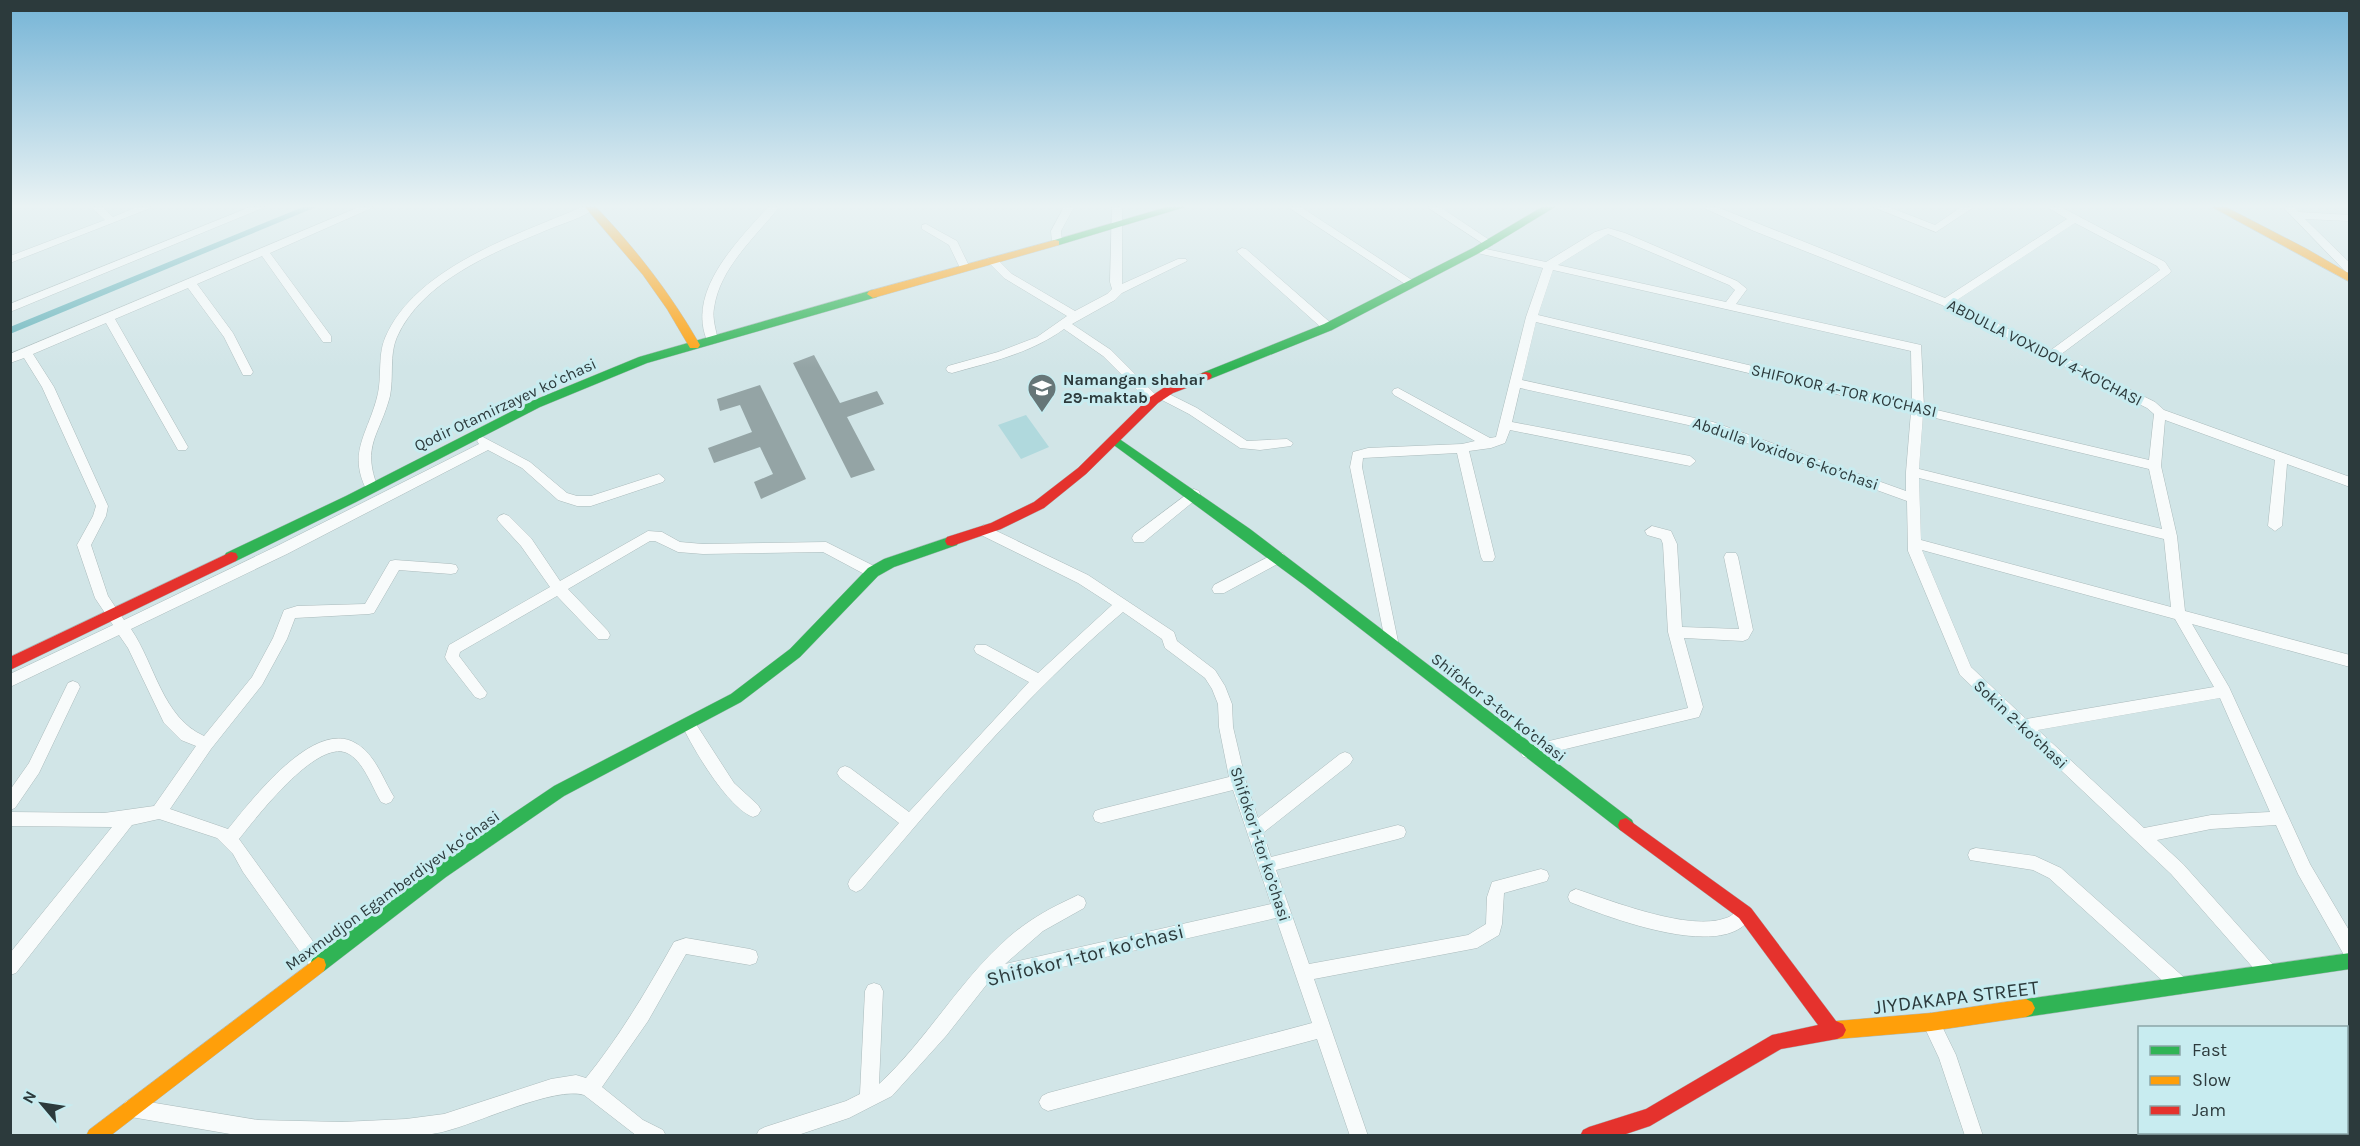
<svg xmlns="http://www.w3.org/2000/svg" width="2360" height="1146" viewBox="0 0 2360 1146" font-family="Karla,sans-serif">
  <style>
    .green { fill: #b0d9dd }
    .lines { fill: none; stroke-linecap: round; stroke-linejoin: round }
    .canal { fill: #6ab5bc; fill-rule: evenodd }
    .building { fill: #94a4a5 }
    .street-casing { stroke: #abbbbc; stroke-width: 1 }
    .fast-casing { stroke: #abbbbc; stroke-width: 1 }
    .slow-casing { stroke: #abbbbc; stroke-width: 1 }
    .jam-casing { stroke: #abbbbc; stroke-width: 1 }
    .street { fill: #f8fbfb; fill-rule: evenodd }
    .fast { fill: #30b455; fill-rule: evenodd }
    .slow { fill: #ff9f0a; fill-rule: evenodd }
    .jam { fill: #e5322d; fill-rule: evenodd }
    .labels { text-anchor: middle; stroke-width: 6; stroke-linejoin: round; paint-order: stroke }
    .street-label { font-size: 16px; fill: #2c3a3c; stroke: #c8ecf0 }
    .poi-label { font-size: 16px; font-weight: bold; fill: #2c3a3c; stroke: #c8ecf0; text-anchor: start }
    .near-street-label { font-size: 20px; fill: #2c3a3c; stroke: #c8ecf0 }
  </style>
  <rect width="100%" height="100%" fill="#d1e5e7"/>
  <path class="green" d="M1026,415l23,32 -28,12 -23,-34z"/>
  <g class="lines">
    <path class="canal" d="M303,207h13l-306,127v-7z"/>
  </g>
  <path class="building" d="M814,355l26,48 37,-12 7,13 -37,13 28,53 -24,8 -58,-115z
    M760,385l46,94 -45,20 -7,-17 19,-8 -13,-27 -46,16 -6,-15 44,-16 -12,-27 -20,6 -3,-12z"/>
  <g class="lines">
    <g class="street-casing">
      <path id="street" d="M91,207h12l10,10 24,-10h16l-143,56v-7l95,-36z
        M250,207h15l-255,105v-8z
        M359,207h15l-104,46 61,83v6h-8l-61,-86 -65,28 36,49 20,39 -2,3h-8l-19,-38 -36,-49 -73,31 73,128 -2,3h-8l-72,-127 -73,31 21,33 54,119 -2,10 -15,29 17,51 16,24 153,-74 202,-102 -2,-3 2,-3 4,-1 47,25 37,31 10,3h14l68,-22 6,5 -2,3 -72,24h-14l-19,-6 -36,-32 -34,-18 -201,104 -156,75c24,35 31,88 73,107l48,-59 21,-39 11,-28 13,-4 68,-2 25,-43 5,-1 56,4 5,1 2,4 -2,4 -5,1 -52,-4 -25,43 -5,1 -74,4 -8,21 -25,46 -51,64 -41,60 58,20c23,-28 87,-113 129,-85 17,10 25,32 34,48l3,5 -3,5 -5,2 -5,-2c-9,-15 -18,-42 -34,-49 -31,-14 -91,65 -108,86l86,119 2,6 -2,6 -6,2 -6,-2 -70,-98 -10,-18 -16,-16 -58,-19 -27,6 -116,148 -6,2v-22l102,-126 -102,-1v-14l94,1 50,-7 42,-60 -15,-6 -17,-17 -36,-75 -9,-13 -109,52v-13l103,-49 -18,-27 -18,-53 16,-29 3,-10 -54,-119 -18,-29 -14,5v-9z
        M582,207h15c-13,11 -34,16 -50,23 -53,22 -125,51 -150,107 -8,18 -3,40 -7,59 -10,39 -29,49 -12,92l-1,3h-10c-19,-37 -1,-55 9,-90 7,-21 1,-44 9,-63 30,-71 132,-103 197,-131z
        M768,207h11c-24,31 -59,60 -65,101 -2,10 2,22 4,32l-6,4 -4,-1c-23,-51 29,-101 60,-136z
        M1064,207h10l-13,24 1,11 -5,3 -5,-3 -1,-11z
        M1112,207h10v77l56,-25h8l1,2 -65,32 -7,7 -43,24 39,26 44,44 6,-3 4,1 32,16 50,33 40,-2 6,4 -2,3 -31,4 -20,-2 -51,-34 -29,-15 -2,4h-8l-47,-47 -39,-27c-33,24 -73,33 -112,44l-4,-1 -2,-3 2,-3 50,-14 39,-15 30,-21 -63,-38 -16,-16v-4h8l16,16 63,37 32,-17 5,-5 -2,-7z
        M1288,207h13l117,77 -6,4 -4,-2z
        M1427,207h13l54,36 -1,2h-8z
        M1702,207h15l228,91 122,-79 -20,-12h14l104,55 6,9 -1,2 -110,82 95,47 9,8 186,67v10l-63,-23 -5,62 -7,5 -7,-5 7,-66 -110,-40 -4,46 16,70 8,75 165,44v12l-158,-43 37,63 81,177 40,68v25l-6,-2 -46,-81 -22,-49 -65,4 -54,11 26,24 92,103 2,6 -2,6 -6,2 -6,-2 -92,-105 -211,-199 -52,-124 -1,-50 -196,-71 -191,-42 -8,34 178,34 6,5 -6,5 -180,-36 -5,13 -14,5 -22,3 26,106 -2,4h-10l-2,-4 -24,-104 -94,5 -1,9 37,179 -2,4h-10l-37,-183 3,-15 15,-4 94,-4 13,-3 -81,-46 -2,-3 2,-3 4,-1 92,50 6,-1 30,-120 17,-49 -70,-16v-4l4,-1 69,15 49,-30 13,-4 17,5 112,48 10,8 -11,15 185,41 3,62 225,53 5,-46 -7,-6 -205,-103 -188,-74zM2075,223l82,43 3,4 -109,80 -97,-48zM1608,234l121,51 6,5 -9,12 -168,-37zM1553,270l358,81 1,53 -374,-89zM1536,322l375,90 -5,60v19l-193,-69 -191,-42zM1923,415l226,54 13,60 -243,-60zM1919,478l245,61 7,68 -250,-67zM1922,550l253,69 39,68 -188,32 -55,-52zM2220,698l50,114 -59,3 -67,13 -106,-98z
        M1873,207h16l46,18 26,-18h13l-38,25z
        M2283,207h11l5,5 51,3v6l-45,-2 45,44v10l-4,-1z
        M926,224l31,17 13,27 -1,2h-8l-12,-25 -27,-16v-4z
        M1242,248l4,1 86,75v6h-8l-86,-77 -1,-2z
        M1194,489l5,2 1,3 -1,3 -55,45h-10l-2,-4 2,-4z
        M504,514l5,2 22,22 29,43 88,-50 14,1 18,10 23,2 123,-2 52,26 2,4 -2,4h-10l-45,-24 -120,2 -25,-2 -23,-11h-5l-82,48 40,42 2,4 -2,4h-10l-41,-43 -97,56 -1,4 28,37 -2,4 -5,2 -5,-2 -28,-36 -2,-4 4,-12 101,-58 -29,-41 -22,-24 -2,-3 2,-3z
        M984,525l104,50 86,57 3,9 38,29 10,16 7,18 1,23 13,55 12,36 82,-64 5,-2 5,2 3,5 -3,5 -87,69 8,24 127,-32 6,2 2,5 -2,5 -6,2 -122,31 33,94 159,-29 18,-11 1,-27 5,-15 49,-13 6,2 2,5 -2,5 -43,12 -2,31 -3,11 -22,13 -163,31 54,157h-18l-33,-97 -269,72 -6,-3 -3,-6 3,-6 6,-3 264,-70 -36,-105 -289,66 -41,52 -54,60 -43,22 -54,18h-39l3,-6 6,-3 81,-26 14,-7 5,-103 3,-6 6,-2 6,2 3,6 -4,93c48,-44 81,-105 131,-148 19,-16 40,-28 62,-38l6,-3 6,3 2,5 -2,5 -41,23 -38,33 266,-60 -38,-114 -132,33 -6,-2 -2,-5 2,-5 6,-2 128,-32 -10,-50 -1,-23 -6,-15 -7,-11 -40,-30 -3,-9 -39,-27c-97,82 -180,181 -261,277l-6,3 -6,-3 -2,-5 2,-5 49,-56 -59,-45 -3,-5 3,-5 5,-2 5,2 59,44 120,-130 -53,-29 -2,-4 2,-4h10l52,28 74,-68 -34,-22 -99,-49 -2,-4z
        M1652,526l19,5 6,13 5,83 57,2 -15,-72 2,-4h10l2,4 15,73 -5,9 -5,2 -59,-3 19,69 -4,10 -171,41 -5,-1 -3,-5 3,-5 5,-1 160,-38 -20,-76 -5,-88 -2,-5 -14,-4 -2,-4z
        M1278,552l5,1 2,4 -2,4 -59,32h-10l-2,-4 2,-4z
        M73,681l5,2 2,4 -41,86 -24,35 -5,2v-20l19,-27 39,-80z
        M689,719l5,2 40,62 24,22 3,5 -3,5 -5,2c-25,-9 -60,-68 -71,-92l2,-4z
        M1976,848l59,8 26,12 126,112 3,6 -3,6 -6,2 -6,-2 -126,-114 -16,-8 -63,-10 -2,-5 2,-5z
        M1576,889c36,12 114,43 150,29 8,-2 11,-10 19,-13l6,3 2,5c-22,52 -145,4 -183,-11l-2,-5 2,-5z
        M686,938l64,11 6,2 2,6 -2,6 -6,2 -64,-11 -38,67 -46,66 41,33 20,10 3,6h-29l-53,-41c-29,-9 -106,28 -138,36 -9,3 -19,3 -28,5h-176l-111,-19 -6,-3 -3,-6 3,-6 6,-3 127,21 84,2 64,-3 38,-5 107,-35 25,-4 10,3c34,-42 61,-88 88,-136z
        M1931,1013l6,3 19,39 27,81h-18l-26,-78 -17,-36 3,-6z"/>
    </g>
    <g class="fast-casing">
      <path id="fast" d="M1167,207h18l-126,38h-8l-1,-2 1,-2z
        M1542,207h13l-74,45 -149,78 -122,49h-8l-2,-3 2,-3 122,-49 149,-76z
        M873,290l6,4 -2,3 -230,66 -107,44 -184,95 -120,59h-10l-2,-4 2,-4 120,-57 186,-95 107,-44z
        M1115,436l135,93 382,291 2,5 -2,5 -6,2 -6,-2 -316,-245 -193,-142 -2,-3z
        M952,536l5,1 2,4 -2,4 -63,22 -16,9 -78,81 -59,45 -177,94 -118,81 -122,94 -6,2 -6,-2 -2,-6 2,-6 122,-92 120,-81 177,-92 59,-45 78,-81 16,-9z
        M2350,953v16l-324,48 -6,-3 -3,-6 3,-6 6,-3z"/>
    </g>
    <g class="slow-casing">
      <path id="slow" d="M585,207h11c40,42 75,87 104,138l-2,3h-8l-23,-39 -24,-34z
        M2212,207h14l81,42 43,25v8z
        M1055,240l4,1v4l-186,53 -6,-4 2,-3z
        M318,957l6,2 2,6 -2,6 -214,165h-24l3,-6z
        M2026,999l6,3 3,6 -3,6 -6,3 -95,14 -94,8 -6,-3 -3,-6 3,-6 6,-3 94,-8z"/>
    </g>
    <g class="jam-casing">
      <path id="jam" d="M1206,372l4,1 2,3 -2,3 -37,14 -15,10 -72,71 -42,34 -43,21 -49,17 -5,-1 -2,-4 2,-4 44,-14 43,-21 44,-34 72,-71 15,-10z
        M231,552l5,1 2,4 -2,4 -226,109v-13z
        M1626,818l125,90 85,113 7,3 3,6 -3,6 -6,3 -56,10 -131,77 -30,10h-40l3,-6 6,-3 57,-18 126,-74 46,-10 -79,-107 -119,-88 -2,-5 2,-5z"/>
    </g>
    <use href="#street" class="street"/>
    <use href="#fast" class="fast"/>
    <use href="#slow" class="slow"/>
    <use href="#jam" class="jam"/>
  </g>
  <linearGradient id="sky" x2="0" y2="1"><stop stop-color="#75b4d6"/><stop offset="0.56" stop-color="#eaf3f4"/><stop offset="1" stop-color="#eaf3f4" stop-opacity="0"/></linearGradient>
  <rect width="2360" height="368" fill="url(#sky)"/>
  <defs>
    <g id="school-pin" transform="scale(1.5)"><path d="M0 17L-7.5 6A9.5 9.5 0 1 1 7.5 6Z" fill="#667678" stroke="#c8ecf0"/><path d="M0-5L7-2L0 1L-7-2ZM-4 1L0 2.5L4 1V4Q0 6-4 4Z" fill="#fff"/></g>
  </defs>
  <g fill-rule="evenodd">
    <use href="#school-pin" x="1042" y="388"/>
  </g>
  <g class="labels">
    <g class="street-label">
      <text transform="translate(2045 352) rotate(27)" y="6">ABDULLA VOXIDOV 4-KO'CHASI</text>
      <text transform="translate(1844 390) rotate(13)" y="6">SHIFOKOR 4-TOR KO'CHASI</text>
      <text transform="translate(505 404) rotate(-25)" y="6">Qodir Otamirzayev koʻchasi</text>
      <text transform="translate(1786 453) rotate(19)" y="6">Abdulla Voxidov 6-koʼchasi</text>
      <text transform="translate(1499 707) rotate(38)" y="6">Shifokor 3-tor koʼchasi</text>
      <text transform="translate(2021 724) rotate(43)" y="6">Sokin 2-koʼchasi</text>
      <text transform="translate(1261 844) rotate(72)" y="6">Shifokor 1-tor koʼchasi</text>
      <text transform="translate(392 890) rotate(-36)" y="6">Maxmudjon Egamberdiyev koʻchasi</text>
    </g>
    <g class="poi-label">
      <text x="1063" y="385">Namangan shahar<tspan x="1063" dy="18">29-maktab</tspan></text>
    </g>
    <g class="near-street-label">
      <text transform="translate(1085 955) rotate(-14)" y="7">Shifokor 1-tor koʻchasi</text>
      <text transform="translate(1956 997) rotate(-7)" y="7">JIYDAKAPA STREET</text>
    </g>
  </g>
  <rect width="2360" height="1146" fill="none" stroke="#2c3a3c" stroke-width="24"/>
  <rect x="2138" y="1026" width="210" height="108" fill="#c8ecf0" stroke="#8aa5a8" stroke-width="1.5"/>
  <rect x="2150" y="1046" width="30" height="9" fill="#30b455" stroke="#8aa5a8" stroke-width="1.5"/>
  <text x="2192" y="1056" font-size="18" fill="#2c3a3c">Fast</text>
  <rect x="2150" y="1076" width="30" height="9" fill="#ff9f0a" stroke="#8aa5a8" stroke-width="1.5"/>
  <text x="2192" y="1086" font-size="18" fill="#2c3a3c">Slow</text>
  <rect x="2150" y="1106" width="30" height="9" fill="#e5322d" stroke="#8aa5a8" stroke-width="1.5"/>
  <text x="2192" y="1116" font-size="18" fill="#2c3a3c">Jam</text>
  <g transform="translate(42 1104) rotate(299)" stroke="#c8ecf0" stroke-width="4.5" paint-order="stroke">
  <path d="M0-4.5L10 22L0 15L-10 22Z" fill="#2c3a3c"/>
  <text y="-9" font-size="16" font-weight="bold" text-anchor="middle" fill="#2c3a3c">N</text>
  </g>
</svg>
